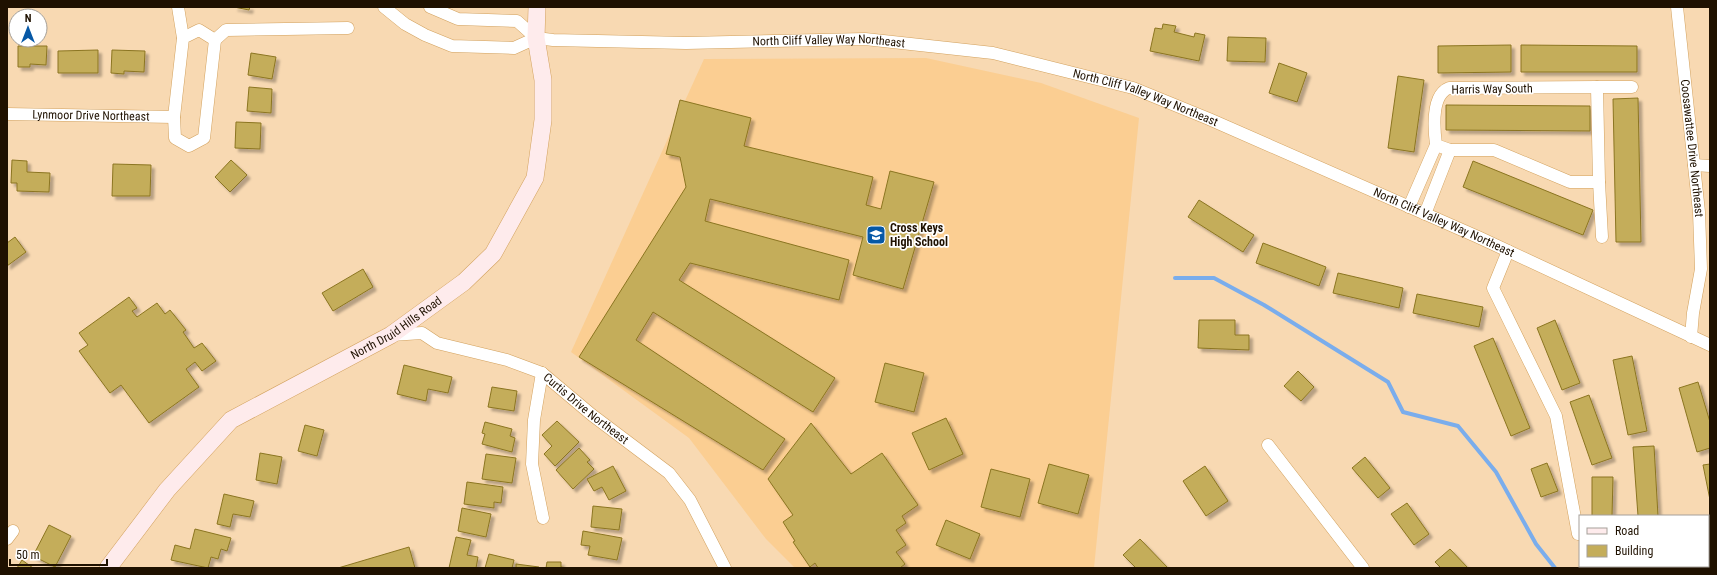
<svg xmlns="http://www.w3.org/2000/svg" width="1717" height="575" viewBox="0 0 1717 575" font-family="'Roboto Condensed',sans-serif">
  <style>
    .built { fill: #fbce92 }
    .lines { fill: none; stroke-linecap: round; stroke-linejoin: round }
    .stream { stroke: #7aadec; stroke-width: 4 }
    .building { fill: #c4ad5a; stroke: #8b7520; filter: url(#shadow) }
    .street-casing { stroke: #d2a15d; stroke-width: 13 }
    .secondary-casing { stroke: #d2a15d; stroke-width: 18 }
    .street { stroke: #fff; stroke-width: 12 }
    .secondary { stroke: #feebec; stroke-width: 17 }
    .labels { text-anchor: middle; stroke-width: 3.5; stroke-linejoin: round; paint-order: stroke }
    .street-label { font-size: 12px; fill: #1f1100; stroke: #fff }
    .poi-label { font-size: 12px; font-weight: bold; fill: #1f1100; stroke: #fff; text-anchor: start }
  </style>
  <defs>
    <filter id="shadow"><feDropShadow dx="3.5" dy="3.5" stdDeviation="1" flood-color="#0004"/></filter>
  </defs>
  <rect width="100%" height="100%" fill="#f8d9b2"/>
  <path class="built" d="M926,58l115,25 98,35 -45,450h-299l-29,-29 -77,-101 -118,-86 133,-293z"/>
  <g class="lines">
    <path class="stream" d="M1175,278h39l50,27 124,77 15,30 55,14 38,46 40,72 19,24"/>
  </g>
  <path class="building" d="M234,7h16l-1,3z
    M1163,24l13,2 -2,6 20,5 1,-4 10,2 -6,26 -49,-10 5,-23 7,1z
    M1228,37l38,1 -1,24 -38,-1z
    M1511,45v27l-73,1v-27z
    M1521,45l116,1v26h-116z
    M18,46h29l-1,19 -16,-1v3h-12z
    M98,50v23h-40v-22z
    M112,50l33,1 -1,21 -20,-1v3l-13,-1z
    M251,53l25,4 -4,22 -24,-4z
    M1279,63l28,10 -10,29 -28,-9z
    M1398,76l26,4 -10,72 -26,-4z
    M249,87l23,2 -1,24 -24,-2z
    M1638,98l3,144h-25l-3,-143z
    M680,100l71,18 -7,28 129,31 -7,28 15,4 9,-38 44,11 -31,107 -50,-14 10,-38 -153,-38 -5,22 144,39 -10,40 -149,-37 -11,17 156,98 -22,34 -160,-100 -17,28 149,99 -22,31 -184,-113 107,-170 -6,-30 -14,-3z
    M1446,105l144,1v25l-144,-1z
    M236,122l25,1 -1,26 -25,-1z
    M12,160l15,1v11l23,1 -1,19 -32,-1v-8h-6z
    M231,160l16,15 -17,17 -15,-15z
    M1473,161l120,49 -10,25 -120,-48z
    M113,164l38,1 -1,31h-38z
    M1199,200l55,35 -11,17 -55,-35z
    M15,237l11,15 -19,14v-23z
    M1263,243l63,24 -7,19 -63,-23z
    M363,269l10,18 -40,24 -11,-18z
    M1338,273l65,15 -4,20 -66,-15z
    M1417,294l66,13 -4,20 -66,-14z
    M129,297l8,11 -5,3 5,6 20,-14 8,11 5,-4 16,20 -3,2 11,16 8,-5 14,18 -14,10 -7,-9 -9,7 13,18 -50,36 -28,-38 -11,8 -31,-42 9,-6 -9,-12z
    M1199,320h36v15h14v15l-51,-2z
    M1555,320l25,63 -18,7 -25,-62z
    M1493,338l37,90 -19,8 -37,-90z
    M1632,356l15,75 -19,4 -15,-75z
    M885,363l39,10 -10,39 -39,-10z
    M404,365l48,12 -4,16 -20,-4 -2,12 -29,-7z
    M1298,371l16,16 -13,14 -17,-15z
    M1698,382l12,40v26l-13,4 -18,-64z
    M492,387l25,4 -3,20 -26,-4z
    M1589,395l23,63 -20,7 -22,-63z
    M946,418l17,36 -34,16 -17,-37z
    M557,421l22,21 -24,24 -11,-12 8,-8 -10,-11z
    M485,422l27,7 -2,7 5,2 -3,14 -30,-8 3,-10 -3,-1z
    M811,423l40,51 31,-21 36,52 -16,11 4,7 -10,7 10,15 -10,7 9,12 -5,4h-82l-3,-5 -5,4 -17,-25 2,-1 -12,-19 10,-7 -25,-36z
    M305,425l19,5 -7,26 -19,-5z
    M1654,446l4,70h-20l-5,-69z
    M579,448l11,12 -3,2 7,7 -21,20 -17,-19z
    M260,453l22,4 -5,27 -21,-4z
    M486,454l30,4 -4,25 -30,-4z
    M1365,457l25,31 -12,10 -26,-30z
    M1547,463l11,28 -17,6 -10,-28z
    M1049,464l40,11 -11,39 -40,-11z
    M1710,464v36l-7,-35z
    M613,466l13,25 -17,9 -7,-13 -8,4 -7,-12z
    M1205,466l23,35 -22,15 -23,-35z
    M991,469l39,10 -10,38 -39,-10z
    M1592,477h21l-1,39h-20z
    M467,482l36,5 -2,16 -7,-1v6l-30,-4z
    M224,494l30,7 -4,16 -17,-3 -3,13 -13,-3z
    M1407,503l22,31 -15,11 -23,-31z
    M593,506l29,3 -3,21 -28,-3z
    M462,508l29,6 -5,23 -28,-6z
    M946,520l34,14 -10,25 -34,-14z
    M49,525l22,11 -16,31 -22,-11z
    M195,529l36,9 -4,13 -6,-2 -3,10 -7,-2 -3,11 -37,-8 4,-15 15,4z
    M583,531l39,7 -5,22 -29,-5 2,-9 -9,-1z
    M456,537l15,3 -4,15 11,2 -2,11h-27z
    M1140,539l28,29h-32l-13,-13z
    M409,547l6,21h-77z
    M1450,549l18,19h-27l-6,-6z
    M489,554l25,6 -2,8h-27z
    M22,560l11,8h-16z
    M547,562h14v5l7,1h-22z
    M516,564l23,3v1h-23z
    M1642,566h20v2h-20z"/>
  <g class="lines">
    <g class="street-casing">
      <g id="street">
        <path d="M178,7l5,31"/>
        <path d="M384,7l21,17 20,11 27,11 62,2 22,-10"/>
        <path d="M430,7l28,12 59,2 19,17"/>
        <path id="s1" d="M1677,7l22,205 2,57 -8,44 -2,24"/>
        <path d="M199,30l16,10 -11,98 -15,8 -14,-8 -1,-21 9,-79z"/>
        <path id="s2" d="M536,38l17,2 133,3 179,-4 128,14 140,35 76,31 269,118 232,108"/>
        <path d="M215,40l11,-10 122,-2"/>
        <path d="M1597,87l2,95h-29l-76,-32h-44l-14,-5c-2,-16 -5,-50 13,-57z"/>
        <path d="M1597,87h35"/>
        <path id="s3" d="M7,114l167,3"/>
        <path d="M1694,165l16,1"/>
        <path d="M1599,182l3,55"/>
        <path d="M1409,207l27,-62"/>
        <path d="M1425,214l25,-64"/>
        <path d="M1508,251l-15,37 63,128 22,118"/>
        <path id="s4" d="M391,335l31,-2 15,10 70,17 35,13 50,42 77,58 21,27 35,68"/>
        <path d="M542,373l-8,47 -2,44 11,54"/>
        <path d="M1268,445l95,123"/>
        <path d="M7,539l6,-8"/>
      </g>
    </g>
    <g class="secondary-casing">
      <g id="secondary">
        <path id="s5" d="M108,568l59,-78 64,-70 160,-85 73,-53 29,-28 42,-76 8,-58v-40l-7,-42 1,-31"/>
      </g>
    </g>
    <use href="#street" class="street"/>
    <use href="#secondary" class="secondary"/>
  </g>
  <defs>
    <g id="school-square" transform="scale(1)"><rect x="-9" y="-9" width="18" height="18" rx="4" fill="#0658a6" stroke="#fff"/><path d="M0-5L7-2L0 1L-7-2ZM-4 1L0 2.5L4 1V4Q0 6-4 4Z" fill="#fff"/></g>
  </defs>
  <g fill-rule="evenodd">
    <use href="#school-square" x="876" y="235"/>
  </g>
  <g class="labels">
    <g class="street-label">
      <text dy="4" stroke="none"><textPath href="#s2" startOffset="293">North Cliff Valley Way Northeast</textPath></text>
      <text transform="translate(1492 89) rotate(-1)" y="4">Harris Way South</text>
      <text dy="4" stroke="none"><textPath href="#s2" startOffset="617">North Cliff Valley Way Northeast</textPath></text>
      <text dy="4" stroke="none"><textPath href="#s3" startOffset="84">Lynmoor Drive Northeast</textPath></text>
      <text dy="4" stroke="none"><textPath href="#s1" startOffset="142">Coosawattee Drive Northeast</textPath></text>
      <text dy="4" stroke="none"><textPath href="#s2" startOffset="941">North Cliff Valley Way Northeast</textPath></text>
      <text dy="4" stroke="none"><textPath href="#s5" startOffset="382">North Druid Hills Road</textPath></text>
      <text dy="4" stroke="none"><textPath href="#s4" startOffset="215">Curtis Drive Northeast</textPath></text>
    </g>
    <g class="poi-label">
      <text x="890" y="232">Cross Keys<tspan x="890" dy="14">High School</tspan></text>
    </g>
  </g>
  <rect width="1717" height="575" fill="none" stroke="#1f1100" stroke-width="16"/>
  <rect x="1579" y="515" width="130" height="52" fill="#ffffff" stroke="#a5a099"/>
  <rect x="1587" y="528" width="20" height="6" fill="#feebec" stroke="#a5a099"/>
  <text x="1615" y="535" font-size="12" fill="#1f1100">Road</text>
  <rect x="1587" y="545" width="20" height="12" fill="#c4ad5a" stroke="#a5a099"/>
  <text x="1615" y="555" font-size="12" fill="#1f1100">Building</text>
  <g transform="translate(28 28)"><circle r="19" fill="#ffffff" stroke="#a5a099"/>
  <path d="M0-3L7 15L0 10L-7 15Z" fill="#0658a6"/>
  <text y="-6" font-size="11" font-weight="bold" text-anchor="middle" fill="#1f1100">N</text>
  </g>
  <path d="M10 559v6h97v-6" fill="none" stroke="#1f1100" stroke-width="2"/>
  <text x="16" y="559" font-size="12" fill="#1f1100" stroke="#ffffff" stroke-width="3" paint-order="stroke">50 m</text>
</svg>
